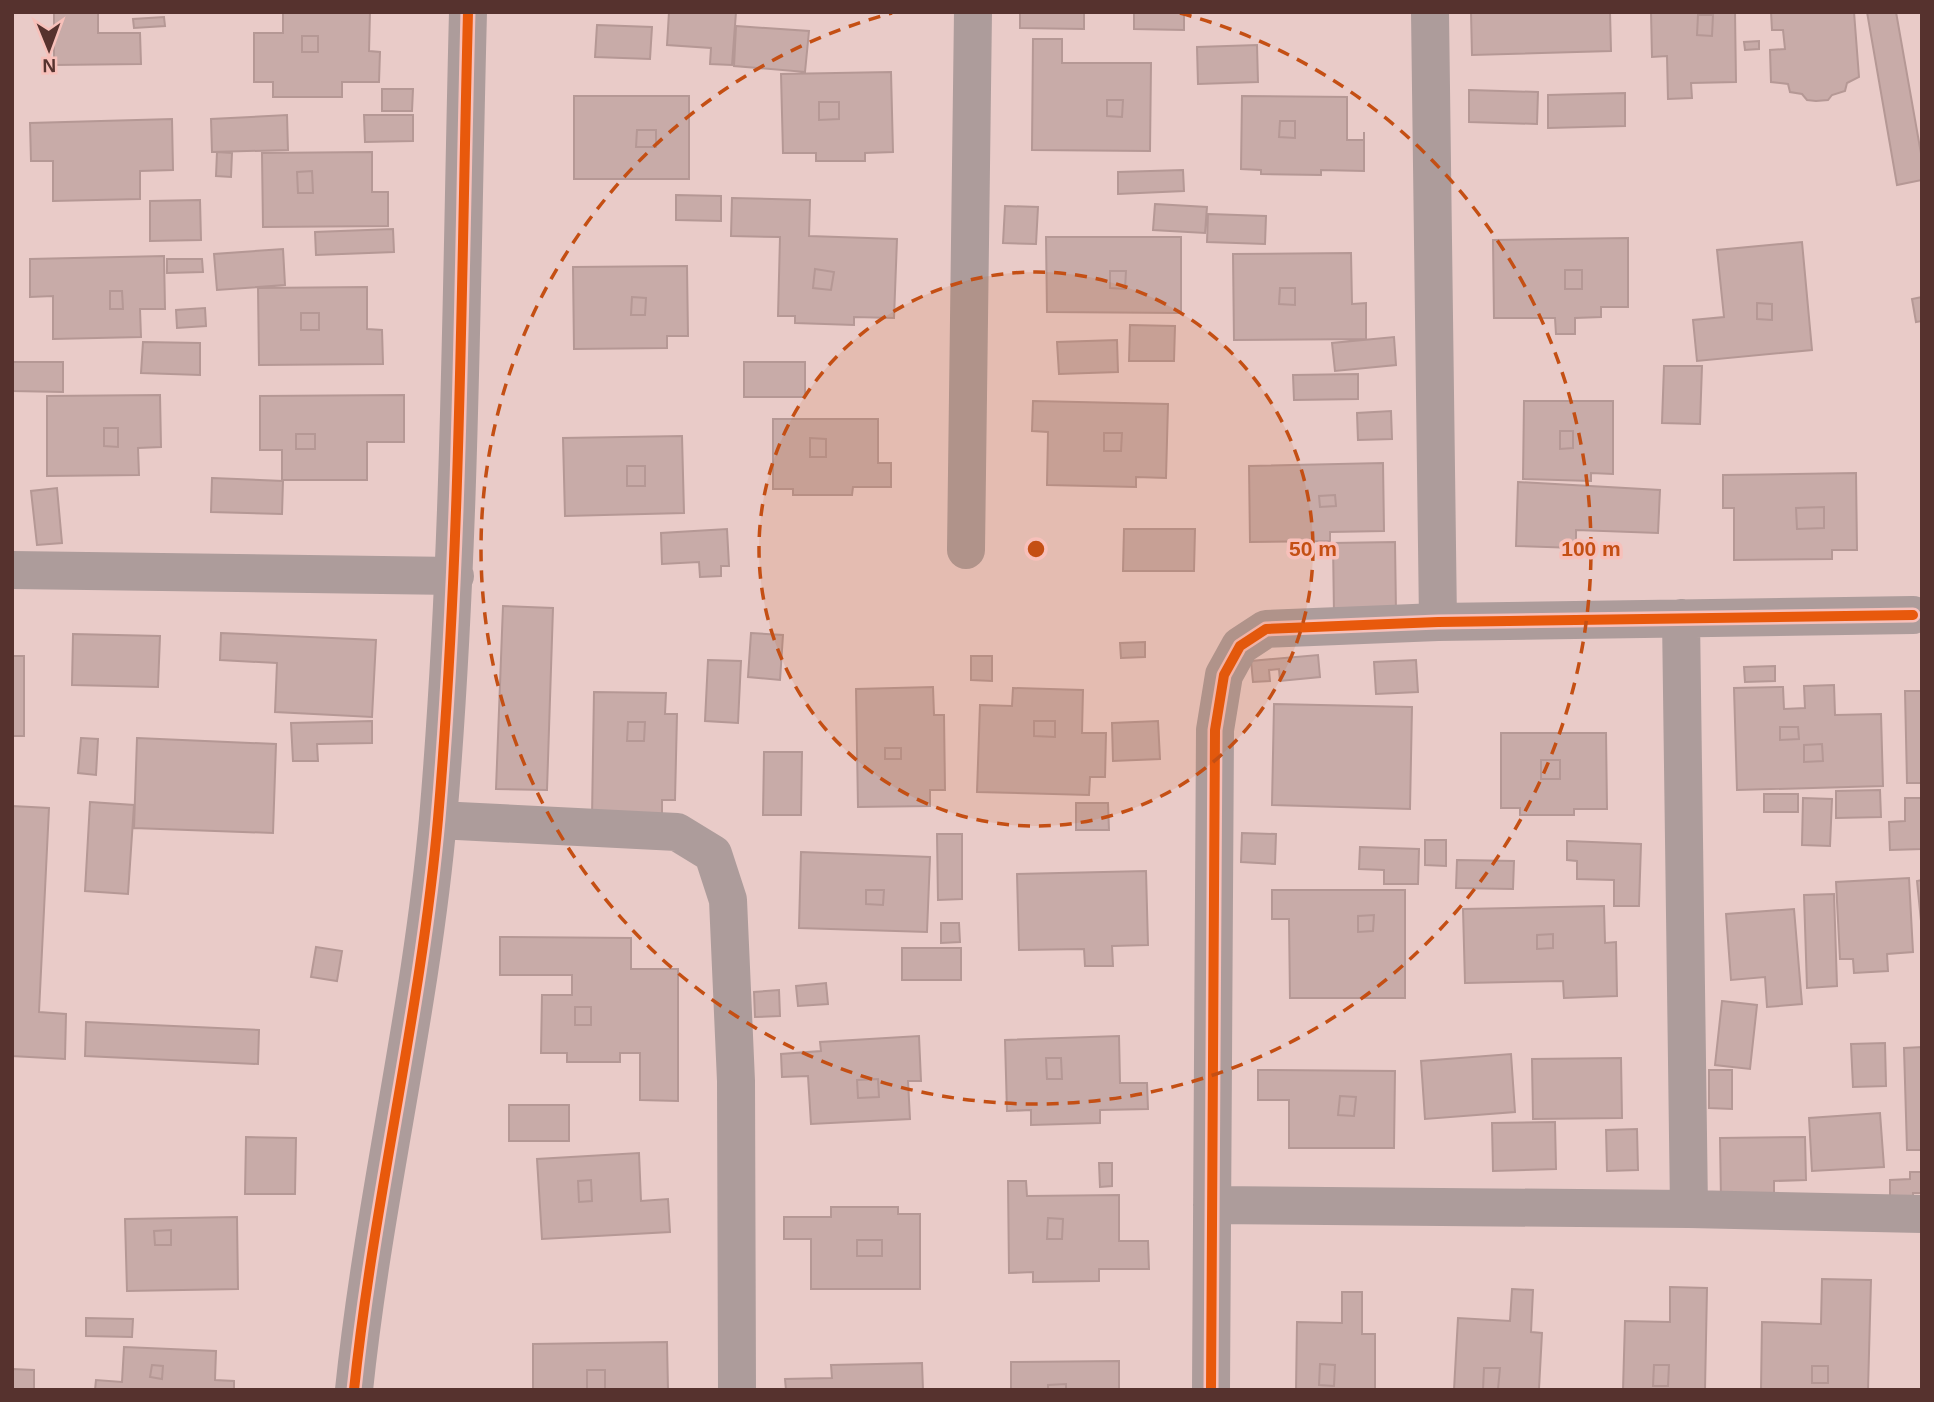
<svg xmlns="http://www.w3.org/2000/svg" width="1934" height="1402" viewBox="0 0 1934 1402" font-family="Arial,sans-serif">
  <style>
    .building { fill: #c8aba8; stroke: #b59895; stroke-width: 2; fill-rule: evenodd }
    .lines { fill: none; stroke-linecap: round; stroke-linejoin: round }
    .minor { stroke: #ad9c9b; stroke-width: 38 }
    .cycleway-casing { stroke: #f7c0ba; stroke-width: 15 }
    .cycleway { stroke: #e8590c; stroke-width: 10 }
    .ring { fill: none; stroke: #c44f14; stroke-width: 3.5; stroke-dasharray: 12 9 }
    .centre { fill: #c44f14; stroke: #f7c0ba; stroke-width: 3.5 }
    .ring-label { font-size: 21px; text-anchor: middle; font-weight: bold; fill: #c44f14; stroke: #f7c0ba; stroke-width: 7; stroke-linejoin: round; paint-order: stroke }
  </style>
  <rect width="100%" height="100%" fill="#e9cbc8"/>
  <path class="building" d="M54,12h44v21h42l1,31 -87,1z
    M283,12h87l-1,39 11,1 -1,30h-37v15h-69v-15h-19v-49h29zM302,36h16v16h-16z
    M669,12h67l-4,53 -22,-1 1,-16 -44,-3z
    M1020,12h64v17l-64,-1z
    M1134,12h50v18l-50,-1z
    M1471,12h139l1,39 -139,4z
    M1651,12h84l1,70 -45,1 1,15 -24,1 -1,-43 -15,1zM1698,15h15l-1,21 -15,-1z
    M1771,12h83l5,65 -12,6 -2,8 -13,4 -4,5 -12,1 -9,-1 -5,-6 -12,-2 -2,-8 -17,-2 -1,-32 15,-1 -2,-19h-11z
    M1867,12h29l26,147v21l-25,5z
    M1698,15h15l-1,21 -15,-1z
    M164,17l1,9 -31,2 -1,-9z
    M597,25l55,2 -2,32 -55,-2z
    M736,26l73,5 -4,41 -71,-6z
    M302,36h16v16h-16z
    M1033,39h29v24h89l-1,88 -118,-1zM1107,100h16l-1,17 -15,-1z
    M1759,41v8l-14,1 -1,-8z
    M1257,45l1,37 -60,2 -1,-37z
    M891,72l2,80 -28,1v8h-49v-8h-33l-2,-79zM819,102h20v17l-20,1z
    M382,89h31l-1,22h-30z
    M1469,90l69,2 -1,32 -68,-2z
    M1625,93v33l-77,2v-33z
    M574,96h115v83h-115zM637,130h19v17h-20z
    M1242,96l105,1v43h17v-8v39l-43,-1v5l-60,-1v-4l-20,-1zM1280,121h15v17l-16,-1z
    M1107,100h16l-1,17 -15,-1z
    M819,102h20v17l-20,1z
    M287,115l1,35 -76,2 -1,-33z
    M364,115h49v26l-48,1z
    M172,119l1,51 -33,1v28l-87,2v-40h-22l-1,-38z
    M1280,121h15v17l-16,-1z
    M637,130h19v17h-20z
    M217,152l15,1 -1,24 -15,-1z
    M372,152v40h16v34l-125,1 -1,-74zM312,171l1,22h-15l-1,-21z
    M1183,170l1,21 -66,3v-22z
    M312,171l1,22h-15l-1,-21z
    M676,195l45,1v25l-45,-1z
    M732,198l78,2 -1,36 88,3 -3,79 -40,-1v8l-59,-2v-7h-17l2,-79 -49,-1zM815,269l19,3 -3,18 -18,-2z
    M200,200l1,40 -51,1v-40z
    M1155,204l52,3 -2,26 -52,-3z
    M1005,206l33,1 -2,37 -33,-1z
    M1208,214l58,2 -1,28 -58,-2z
    M393,229l1,23 -78,3 -1,-23z
    M1046,237h135v76l-134,-1zM1110,271h16l-1,18 -15,-1z
    M1628,238v69h-27v10l-26,1v16h-19l-1,-16h-61l-1,-78zM1565,270h17v19h-17z
    M1802,242l10,108 -115,11 -4,-41 31,-3 -7,-67zM1757,303l15,1v16l-15,-1z
    M283,249l2,36 -68,5 -3,-36z
    M1351,253l1,51 14,-1v36l-132,1 -1,-86zM1280,288h15v17l-16,-1z
    M164,256l1,53h-25l1,28 -88,2v-43l-23,1v-38zM110,291h12l1,18h-13z
    M167,259h35l1,13 -36,1z
    M687,266l1,70h-21v12l-93,1 -1,-82zM632,297l14,1 -1,17h-14z
    M815,269l19,3 -3,18 -18,-2z
    M1565,270h17v19h-17z
    M1110,271h16l-1,18 -15,-1z
    M367,287v42l15,1 1,34 -124,1 -1,-77zM301,313h18v17h-18z
    M1280,288h15v17l-16,-1z
    M110,291h12l1,18h-13z
    M632,297l14,1 -1,17h-14z
    M1922,297v24l-6,1 -4,-23z
    M1757,303l15,1v16l-15,-1z
    M205,308l1,18 -29,2 -1,-18z
    M301,313h18v17h-18z
    M1130,325l45,1 -1,35h-45z
    M1394,337l2,28 -61,6 -3,-28z
    M1117,340l1,32 -59,2 -2,-32z
    M143,342l57,1v32l-59,-2z
    M12,362h51v30l-51,-1z
    M744,362h61v35h-61z
    M1664,366h38l-2,58 -38,-1z
    M1358,374v25l-64,1 -1,-25z
    M160,395l1,52 -23,1 1,27 -92,1v-80zM104,428h14v19l-14,-1z
    M404,395v47h-37v38h-85v-30h-22v-54zM296,434h19v15h-19z
    M1033,401l135,3 -2,74 -30,-1v10l-89,-2 1,-53 -16,-1zM1104,433h18l-1,18h-17z
    M1524,401h89v73l-22,-1v8l-68,-2zM1560,431h13v17l-13,1z
    M1391,411l1,28 -34,1 -1,-27z
    M773,419h105v44h13v24h-38l-1,8h-59v-6h-20zM810,438l16,1v18h-16z
    M104,428h14v19l-14,-1z
    M1560,431h13v17l-13,1z
    M1104,433h18l-1,18h-17z
    M296,434h19v15h-19z
    M682,436l2,77 -119,3 -2,-78zM627,466h18v20h-18z
    M810,438l16,1v18h-16z
    M1383,463l1,68 -54,1v9l-80,1 -1,-76zM1335,495l1,11 -16,1 -1,-11z
    M627,466h18v20h-18z
    M1856,473l1,77h-25v9l-98,1v-52h-11v-33zM1824,507v21l-27,1 -1,-21z
    M212,478l71,3 -1,33 -71,-2z
    M1518,482l142,8 -2,43 -82,-3v18l-60,-2z
    M57,488l5,55 -25,2 -6,-54z
    M1335,495l1,11 -16,1 -1,-11z
    M1824,507v21l-27,1 -1,-21z
    M727,529l2,37h-8v10l-21,1 -1,-15 -37,2 -1,-31z
    M1124,529h71l-1,42h-71z
    M1395,542l1,72h-62l-1,-71z
    M503,606l50,2 -6,182 -51,-1z
    M221,633l155,7 -4,77 -97,-5 2,-49 -57,-3z
    M751,633l32,2 -3,45 -32,-3z
    M73,634l87,2 -2,51 -86,-2z
    M1145,642v15l-24,1 -1,-15z
    M1318,655l2,22 -40,4 -1,-12 -10,1 1,11 -17,1 -2,-21z
    M12,656h12v80h-12z
    M971,656h21v25l-21,-1z
    M708,660l33,1 -3,62 -33,-2z
    M1416,660l2,32 -42,2 -2,-32z
    M1775,666v15l-30,1 -1,-15z
    M1834,685l1,30 46,-1 2,72 -146,4 -3,-102 49,-1 1,22 21,-1 -1,-22zM1780,727h18l1,12 -19,1zM1822,744l1,17 -19,1v-17z
    M933,687l1,28h10l1,75h-15v16l-72,1 -2,-118zM885,748h16v11h-16z
    M1013,688l70,2 -1,43h24l-1,44h-15l-1,18 -112,-3 3,-87 32,1zM1034,721h21v16l-21,-1z
    M1905,691h17v92h-15z
    M594,692l72,1 -1,21h12l-2,86h-13v19l-70,-1zM628,722h17l-1,19h-17z
    M1274,704l138,3 -2,102 -138,-4z
    M372,721v22l-55,1 1,17h-25l-2,-38z
    M1034,721h21v16l-21,-1z
    M1158,721l2,38 -47,2 -1,-38z
    M628,722h17l-1,19h-17z
    M1780,727h18l1,12 -19,1z
    M1501,733h105l1,76h-33v6h-54v-7h-19zM1541,760h19v19h-19z
    M81,738l17,1 -2,36 -18,-2z
    M137,738l139,6 -3,89 -139,-5z
    M1822,744l1,17 -19,1v-17z
    M885,748h16v11h-16z
    M764,752h38l-1,63h-38z
    M1541,760h19v19h-19z
    M1880,790l1,27 -45,1v-27z
    M1764,794h34v18h-34z
    M1803,798l29,1 -2,47 -28,-1z
    M1905,798h17v51l-32,1 -1,-28 16,-1z
    M90,802l44,3 -6,89 -43,-3z
    M1076,803h32l1,27h-33z
    M12,806l37,2 -10,204 27,2 -1,45 -53,-3z
    M1242,833l34,1 -1,30 -34,-2z
    M937,834h25v65l-24,1z
    M1425,840h21v26l-21,-1z
    M1567,841l74,3 -2,62h-25v-26l-37,-1v-18l-10,-1z
    M1360,847l59,2 -1,35h-34v-14l-25,-1z
    M801,852l129,5 -3,75 -128,-4zM866,890h18l-1,15 -17,-1z
    M1457,860l57,1 -1,28 -57,-1z
    M1146,871l2,74 -36,1 1,20h-28l-1,-17 -65,1 -2,-76z
    M1909,878l4,74 -26,2 1,17 -34,2 -1,-14h-13l-4,-77z
    M1922,880v51l-5,-50z
    M866,890h18l-1,15 -17,-1z
    M1272,890h133v108h-115l-1,-79h-17zM1374,915l-1,16 -15,1v-16z
    M1834,894l3,92 -30,2 -3,-93z
    M1604,906l1,37 11,-1 1,54 -53,2 -1,-17 -98,2 -2,-74zM1553,934v14l-16,1v-14z
    M1794,909l8,95 -35,3 -2,-30 -34,3 -5,-66z
    M1374,915l-1,16 -15,1v-16z
    M941,923h18l1,19 -19,1z
    M1553,934v14l-16,1v-14z
    M500,937l131,1v31h47v132l-38,-1v-47h-20v9h-53v-9h-26l1,-58h30v-20h-72zM575,1007h16v18h-16z
    M316,947l26,4 -5,30 -26,-4z
    M902,948h59v32h-59z
    M826,983l2,21 -30,2 -2,-20z
    M779,990l1,26 -25,1 -1,-25z
    M1722,1001l35,4 -7,64 -35,-4z
    M575,1007h16v18h-16z
    M86,1022l173,8 -1,34 -173,-8z
    M919,1036l2,45h-13l2,38 -99,5 -3,-48 -26,1 -1,-23 40,-3 -1,-9zM878,1079l1,18 -21,1 -1,-18z
    M1119,1036l1,47h27l1,26 -48,1v13l-69,2v-15l-24,1 -2,-71zM1046,1058h15l1,21h-15z
    M1885,1043l1,43 -33,1 -2,-43z
    M1922,1047v103h-15l-3,-102z
    M1511,1054l4,58 -90,7 -4,-58z
    M1046,1058h15l1,21h-15z
    M1621,1058l1,60 -89,1 -1,-60z
    M1258,1070l137,1 -1,77h-105v-48h-31zM1340,1096l16,1 -2,19 -16,-1z
    M1709,1070h23v39l-23,-1z
    M878,1079l1,18 -21,1 -1,-18z
    M1340,1096l16,1 -2,19 -16,-1z
    M509,1105h60v36h-60z
    M1880,1113l4,54 -72,4 -3,-53z
    M1555,1122l1,47 -63,2 -1,-48z
    M1637,1129l1,41 -31,1 -1,-41z
    M246,1137l50,1 -1,56h-50z
    M1805,1137l1,43 -32,1v17l-53,1 -1,-61z
    M639,1153l2,48 27,-2 2,33 -128,7 -5,-80zM591,1180l1,21 -13,1 -1,-21z
    M1099,1163h13v23l-12,1z
    M1910,1172h12v21h-9v12h-23v-25l20,-1z
    M591,1180l1,21 -13,1 -1,-21z
    M1008,1181h18l1,15 92,-1v46h29l1,28h-50v12l-66,1v-10l-24,1zM1048,1218l15,1 -1,20h-15z
    M831,1207h67v7h22v75h-109v-50h-27v-22h47zM857,1240h25v16h-25z
    M237,1217l1,72 -111,2 -2,-72zM171,1230v15h-16l-1,-14z
    M1048,1218l15,1 -1,20h-15z
    M171,1230v15h-16l-1,-14z
    M857,1240h25v16h-25z
    M1822,1279l49,1 -3,110h-107l1,-68 59,2zM1812,1366h16v17h-16z
    M1670,1287l37,1 -2,102h-82l2,-69 45,1zM1654,1365h15l-1,21h-15z
    M1512,1289l21,1 -2,42 11,1 -3,56 -85,1 4,-72 52,3zM1484,1368h16l-2,21h-15z
    M1342,1292h20v42h13v56h-79l1,-68 45,1zM1320,1364l15,1 -1,21 -15,-1z
    M86,1318l47,1 -1,18 -46,-1z
    M667,1342l1,48h-63v-20h-18v20h-54v-46z
    M124,1347l92,4 -1,29 19,1v9h-139l1,-10 26,2zM152,1365l11,1 -1,13 -12,-2z
    M1119,1361v29h-53v-6l-18,1v5h-37v-28z
    M922,1363l1,27h-137l-1,-11 47,-1 -1,-13z
    M1320,1364l15,1 -1,21 -15,-1z
    M152,1365l11,1 -1,13 -12,-2z
    M1654,1365h15l-1,21h-15z
    M1812,1366h16v17h-16z
    M1484,1368h16l-2,21h-15z
    M12,1369l22,1v20h-22z
    M587,1370h18v20h-18z
    M1066,1384v6h-18v-5z"/>
  <g class="lines">
    <path class="minor" d="M1430,12l8,610
      M966,550l7,-538
      M12,570l443,6
      M1681,618l8,591
      M438,820l239,12 36,22 15,46 8,181 1,309
      M1212,1205l477,4 233,5
      M354,1390c20,-192 67,-379 84,-571 23,-268 23,-538 30,-807
      M1211,1390l4,-660 9,-55 16,-29 26,-17 172,-7 475,-7"/>
    <g class="cycleway-casing">
      <path id="cycleway" d="M354,1390c20,-192 67,-379 84,-571 23,-268 23,-538 30,-807
        M1211,1390l4,-660 9,-55 16,-29 26,-17 172,-7 475,-7"/>
    </g>
    <use href="#cycleway" class="cycleway"/>
  </g>
  <circle cx="1036" cy="549" r="277" fill="#c44f14" fill-opacity=".12"/>
  <g class="ring">
    <circle cx="1036" cy="549" r="277"/>
    <path d="M1180 13A555 555 0 1 1 892 13"/>
  </g>
  <circle cx="1036" cy="549" r="10" class="centre"/>
  <g class="ring-label">
    <text x="1313" y="556">50 m</text>
    <text x="1591" y="556">100 m</text>
  </g>
  <rect width="1934" height="1402" fill="none" stroke="#56322e" stroke-width="28"/>
  <g transform="translate(49 49) rotate(179)" stroke="#f7c0ba" stroke-width="5" paint-order="stroke">
  <path d="M0-5L12 26L0 18L-12 26Z" fill="#56322e"/>
  <text y="-10" font-size="19" font-weight="bold" text-anchor="middle" fill="#56322e">N</text>
  </g>
</svg>
